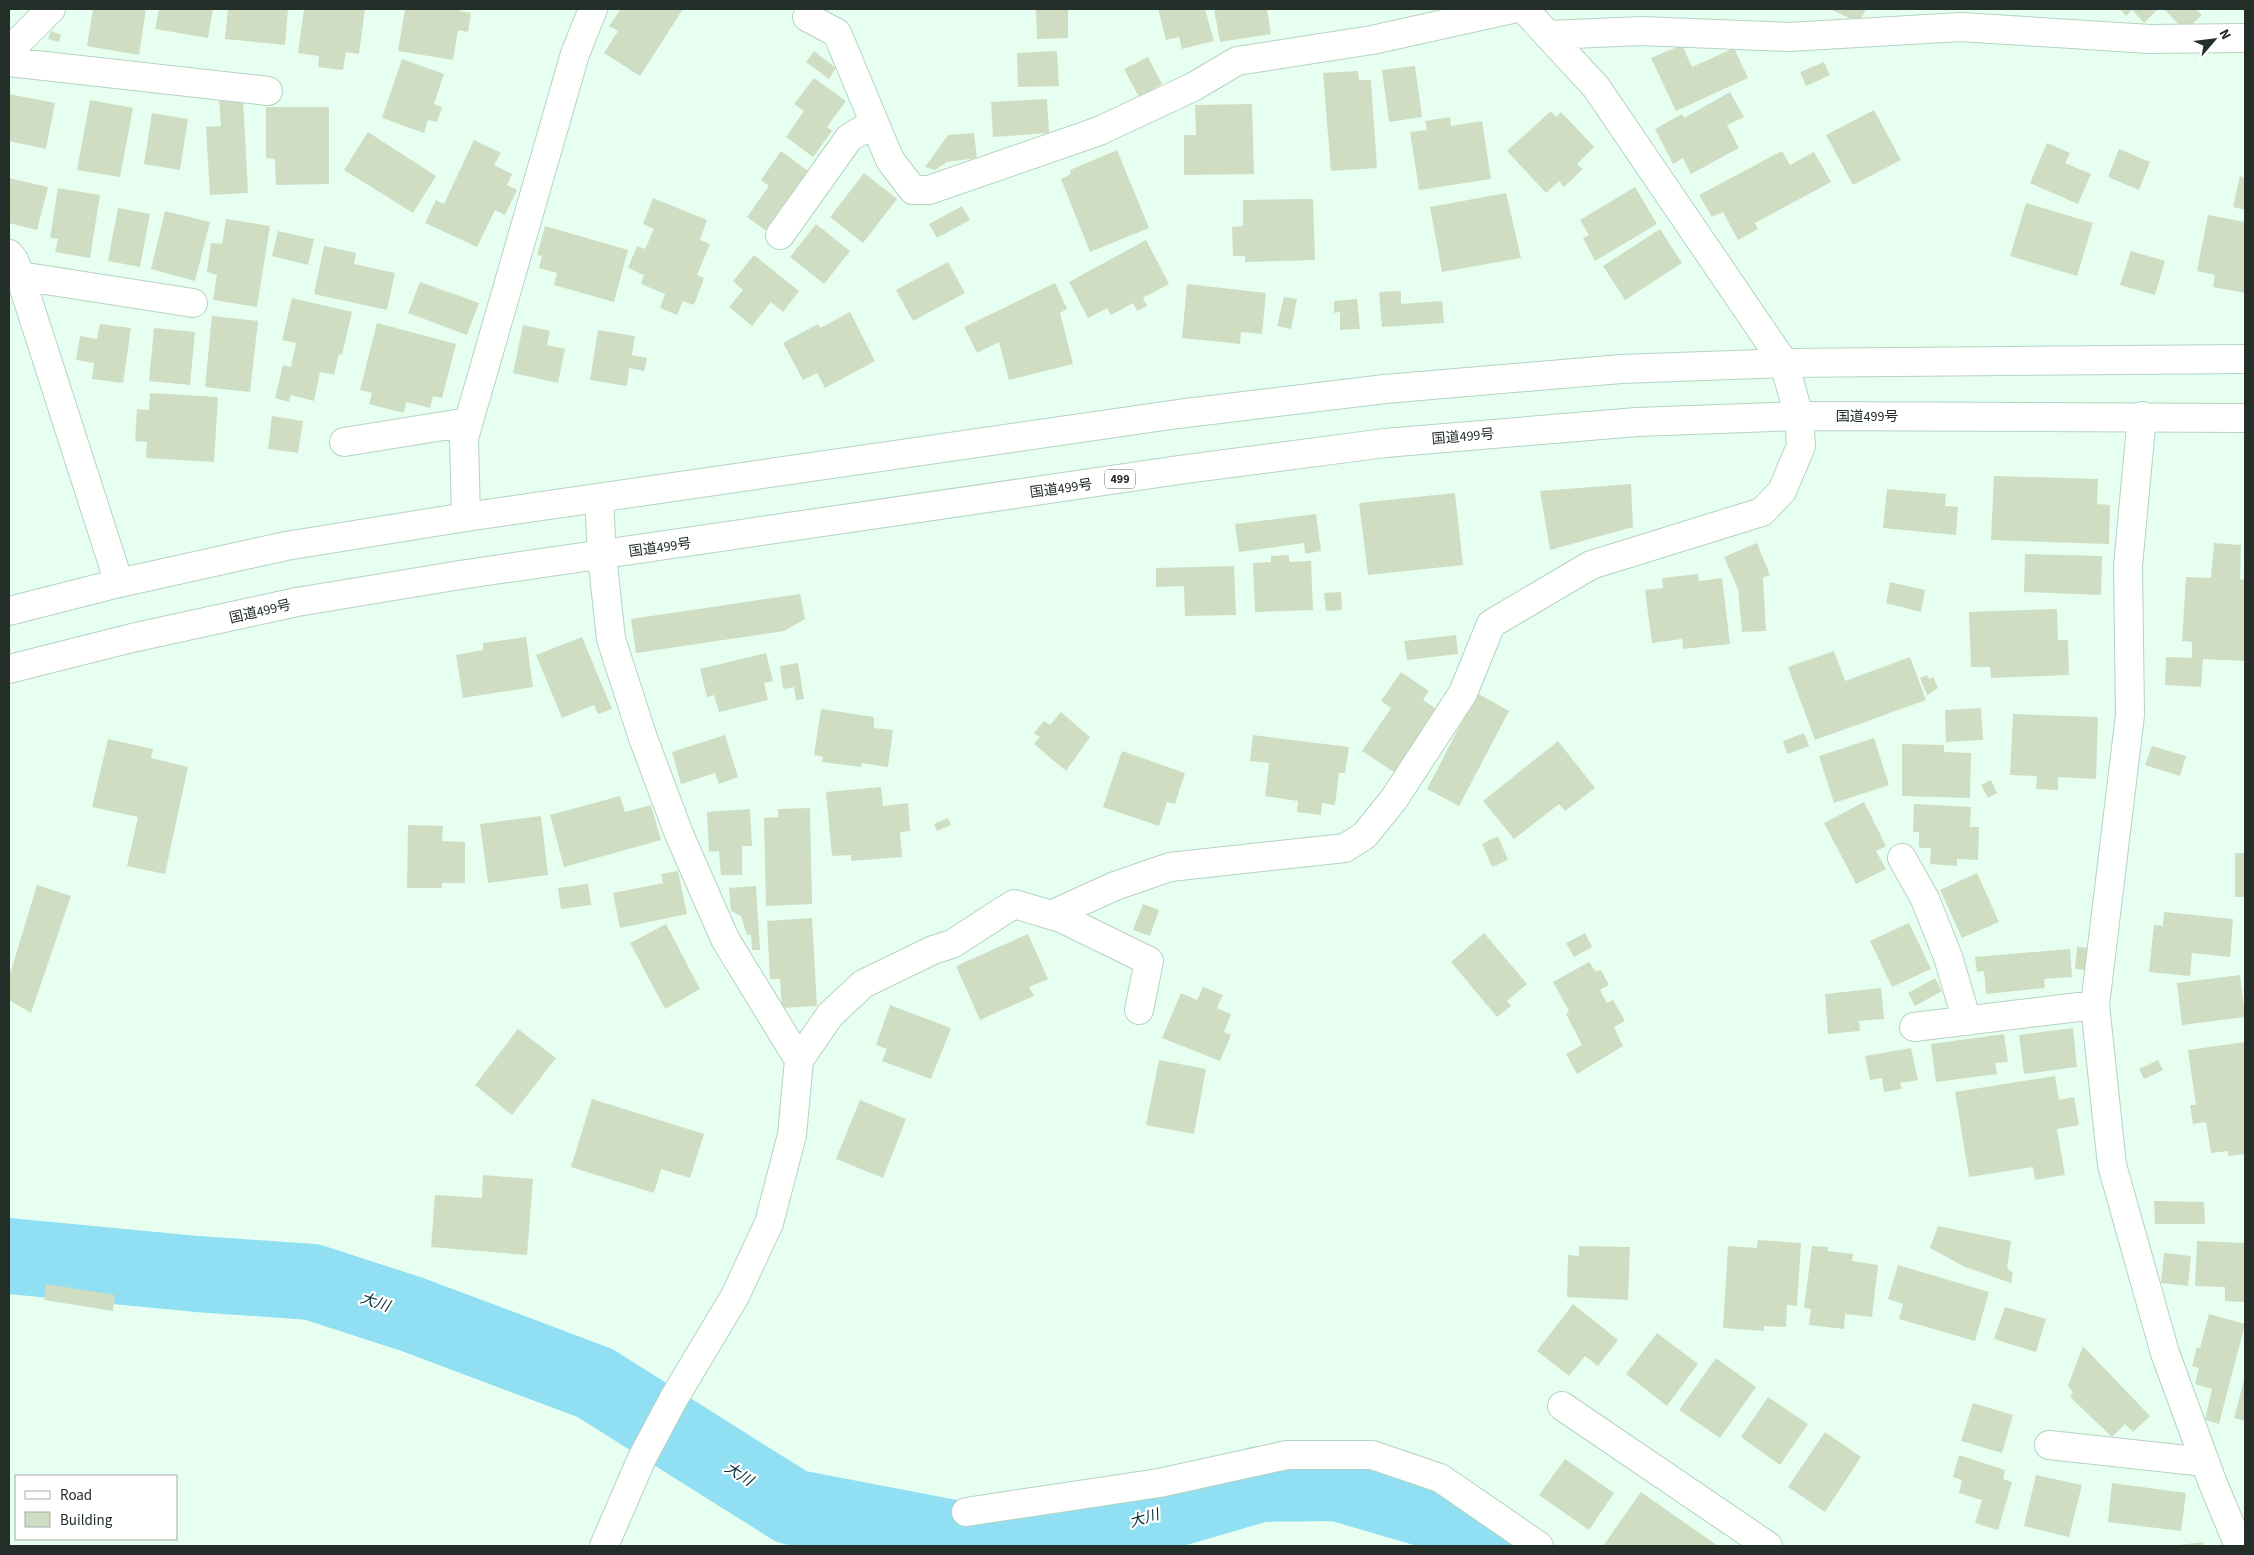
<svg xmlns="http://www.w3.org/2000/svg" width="2254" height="1555" viewBox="0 0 2254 1555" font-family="'Source Sans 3','Noto Sans JP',sans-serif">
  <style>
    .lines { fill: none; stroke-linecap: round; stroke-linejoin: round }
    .river { stroke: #90dff3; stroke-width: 76 }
    .building { fill: #cfdec2 }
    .minor-casing { stroke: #b5d3c1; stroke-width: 30 }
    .highway-casing { stroke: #b5d3c1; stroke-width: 30 }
    .minor { stroke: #fff; stroke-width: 28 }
    .highway { stroke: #fff; stroke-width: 28 }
    .labels { text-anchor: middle; stroke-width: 4.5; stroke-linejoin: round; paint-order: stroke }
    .shield { fill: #fff; stroke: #646d68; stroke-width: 1 }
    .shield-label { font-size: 12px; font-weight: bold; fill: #222e27 }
    .street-label { font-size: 14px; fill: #222e27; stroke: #fff }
    .water-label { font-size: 15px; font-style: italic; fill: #093039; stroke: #fff }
  </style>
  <rect width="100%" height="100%" fill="#e6fff0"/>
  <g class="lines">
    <path class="river" d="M9,1256l188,18 115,8 99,32 184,69 197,124 172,33 115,-3 181,-53 77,-1 96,28 46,35"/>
  </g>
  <path class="building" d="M93,9h53l-7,46 -52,-9z
    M159,9h54l-5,29 -53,-9z
    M228,9h60l-3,36 -60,-6z
    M304,9h61l-6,45 -13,-2 -3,18 -25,-3 1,-11 -21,-3z
    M405,9h56l-1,2 11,2 -3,19 -10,-2 -5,30 -55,-9z
    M621,9h62l-43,67 -36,-23 14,-22 -9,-5z
    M1036,9h32v29l-31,1z
    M1158,9h47l9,32 -32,8 -3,-12 -13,3z
    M1214,9h53l4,25 -51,8z
    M1830,9h36l-7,14z
    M2120,9h38l-14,14 -12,-13 -6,6z
    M2164,9h32l6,6 -17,16z
    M51,31l10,4 -2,7 -11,-3z
    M1682,45l10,22 42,-19 14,30 -72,33 -25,-53z
    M814,51l22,17 -7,11 -23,-17z
    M1057,51l2,35 -41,1 -1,-34z
    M1148,57l14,27 -23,13 -15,-28z
    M402,59l42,15 -10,30 8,3 -5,15 -9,-2 -4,13 -42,-15z
    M1824,62l6,13 -24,11 -6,-14z
    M1415,66l7,51 -33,5 -7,-52z
    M1358,71l1,9h12l6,88 -46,3 -8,-98z
    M814,78l32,23 -19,26 5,4 -19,26 -27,-20 18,-26 -10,-7z
    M1730,92l14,25 -17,8 12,23 -48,26 -8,-16 -10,6 -18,-35 27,-15 2,4z
    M9,94l46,9 -9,46 -37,-8z
    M243,99l5,94 -38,2 -4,-68 15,-1 -2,-26z
    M1047,99l2,34 -56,4 -2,-35z
    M90,100l43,8 -13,69 -43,-7z
    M1252,104l2,70 -70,1v-40h12l-1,-30z
    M266,107h63v77l-53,1 -1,-26 -9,-1z
    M1874,110l27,50 -48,25 -27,-50z
    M1551,111l5,6 5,-5 33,35 -17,17 6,5 -19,18 -5,-6 -13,12 -39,-42z
    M152,113l36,6 -8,51 -36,-6z
    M1450,117l1,9 31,-5 9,58 -72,11 -9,-58 17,-2 -2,-9z
    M368,132l68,44 -23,37 -69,-43z
    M974,133l3,25 -30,4 -12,8 -10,-3 23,-32z
    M474,140l27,13 -7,12 18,9 -5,11 10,5 -12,25 -10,-5 -18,37 -52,-24 11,-23 8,4z
    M2047,143l23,10 -5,10 26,11 -13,30 -48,-21z
    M2119,149l31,13 -11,28 -31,-13z
    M1117,150l32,78 -59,24 -29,-73 10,-5 -1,-4z
    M781,151l27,20 -43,59 -18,-13 22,-31 -8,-6z
    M1782,151l8,14 24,-13 17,30 -76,41 3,6 -20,11 -15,-28 -11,5 -13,-22z
    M864,173l33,26 -34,44 -33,-26z
    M2240,176l5,2v32l-12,-3z
    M9,178l39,9 -11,43 -28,-7z
    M1635,187l22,37 -62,37 -12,-23 6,-3 -9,-15z
    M58,188l42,7 -10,63 -35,-6 3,-13 -8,-1z
    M1506,193l15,65 -79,14 -12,-65z
    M653,198l54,22 -7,20 10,4 -13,31 7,3 -10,27 -11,-4 -6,14 -17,-7 5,-14 -24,-10 3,-9 -16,-7 9,-22 8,3 9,-20 -11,-5z
    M1313,199l2,61 -70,2v-6h-12l-1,-29 11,-1v-26z
    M2026,203l67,20 -16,53 -67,-20z
    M962,206l8,14 -33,18 -8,-14z
    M118,208l32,6 -10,53 -32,-6z
    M165,211l45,11 -15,59 -44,-12z
    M2208,215l37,7v71l-32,-6 2,-12 -18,-4z
    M226,219l44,7 -13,81 -44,-7 4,-25 -10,-3 4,-29 11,1z
    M816,224l34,27 -26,33 -34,-27z
    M545,226l83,24 -14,52 -60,-17 3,-12 -18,-5 3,-12 -5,-1z
    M1660,229l22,34 -57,37 -22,-34z
    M278,231l36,8 -6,26 -36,-9z
    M1146,240l23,44 -26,14 4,8 -10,5 -4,-8 -22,12 -4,-7 -19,10 -19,-36z
    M324,246l32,7 -2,11 41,9 -8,37 -73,-16z
    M2131,251l34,10 -10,34 -35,-10z
    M754,255l45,36 -16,21 -12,-10 -19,24 -23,-19 14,-17 -10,-9z
    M948,262l17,31 -52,28 -17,-31z
    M420,282l59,21 -12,32 -59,-22z
    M1055,283l12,26 -7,4 13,51 -64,16 -10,-38 -22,11 -13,-26z
    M1187,284l79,9 -4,41 -21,-2 -1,12 -58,-6z
    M1401,291v13l41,-3 2,22 -62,4 -3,-35z
    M1284,297l13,2 -6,30 -14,-3z
    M292,298l60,14 -10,43 -3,-1 -5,21 -14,-3 -6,29 -23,-6 -2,7 -14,-4 8,-33 8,2 5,-24 -14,-3z
    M1357,299l3,30 -20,1v-18l-6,1v-12z
    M850,312l25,49 -50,27 -8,-15 -14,7 -20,-37 35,-19 2,4z
    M212,316l46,5 -8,71 -45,-5z
    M377,323l79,21 -14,54 -9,-2 -3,12 -24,-6 -2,11 -35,-9 3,-11 -12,-3z
    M100,324l31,4 -8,55 -31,-4 2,-16 -18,-3 4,-24 17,3z
    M523,325l27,6 -3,14 18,4 -7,34 -45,-10z
    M154,328l41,4 -5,53 -41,-4z
    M598,330l37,6 -3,19 15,3 -3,13 -15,-3 -2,18 -37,-6z
    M150,393l68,4 -4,65 -68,-4 1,-16 -12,-1 2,-32 12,1z
    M272,416l31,5 -5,32 -30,-4z
    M1994,476l104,3 -1,25 13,1 -1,39 -118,-4z
    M1631,484l2,43 -83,23 -10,-59z
    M1887,489l59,5 -1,12 13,1 -2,28 -73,-7z
    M1455,493l8,72 -95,10 -9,-72z
    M1316,514l5,37 -16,3 -1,-11 -65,9 -4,-28z
    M1757,543l13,32 -7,3 3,53 -24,1 -4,-43 -14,-32z
    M2214,543l27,2 -1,34 5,1v81l-42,-2 -2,28 -36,-2 1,-28 26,1v-16l-10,-1 4,-64 25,1z
    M2025,554l77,2 -1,39 -77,-3z
    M1289,555v7l22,-1 2,49 -58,2 -2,-49 18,-1v-6z
    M1234,566l2,49 -51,1 -1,-30 -28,1v-19z
    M1698,574l1,7 23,-3 8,66 -47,5 -1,-10 -30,4 -7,-53 18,-2 -1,-10z
    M1890,582l35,8 -4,22 -35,-9z
    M1341,592l1,18 -16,1 -2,-18z
    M800,594l5,25 -21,12 -148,22 -5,-34z
    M2057,609l1,31h10l1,35 -78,3 -1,-11h-19l-2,-55z
    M1456,635l2,19 -51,6 -3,-19z
    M526,637l7,50 -70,11 -7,-43 27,-5v-7z
    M582,637l30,72 -14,5 -4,-9 -32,13 -26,-63z
    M1834,651l11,30 65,-24 16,43 -111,40 -27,-73z
    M766,653l7,28 -9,2 4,17 -49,12 -5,-17 -7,2 -7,-28z
    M798,663l6,36 -8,1 -2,-13 -11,2 -3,-23z
    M1401,672l28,19 -6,9 16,11 -42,63 -35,-23 29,-43 -10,-7z
    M1927,675l2,4 4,-2 5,11 -11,7 -7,-17z
    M1477,693l32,18 -50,95 -32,-17z
    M1981,708l2,32 -37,2 -1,-32z
    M821,709l53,8v11l19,2 -5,37 -26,-4 -1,4 -39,-5 1,-5 -9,-2z
    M1061,712l29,25 -24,34 -32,-27 6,-7 -6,-4 10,-12 6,4z
    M2013,714l85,3 -2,62 -38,-2v13l-22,-1 1,-13 -27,-1z
    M1804,733l5,13 -22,8 -4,-13z
    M725,735l13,42 -19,7 -4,-11 -34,11 -9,-32z
    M1253,735l96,12 -4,26h-6l-4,32 -13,-2 -1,12 -24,-3 1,-11 -33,-5 4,-33 -19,-2z
    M1874,738l15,47 -55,18 -15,-47z
    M108,739l45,10 -2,9 37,9 -23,107 -38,-8 11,-49 -46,-10z
    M1558,741l37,47 -30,23 -6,-7 -45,35 -31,-38z
    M1902,744l42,1v7l27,1 -1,45 -68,-2z
    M2152,746l34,10 -6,20 -35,-11z
    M1122,751l63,22 -10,31 -8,-2 -8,24 -56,-19z
    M1991,780l6,13 -9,5 -7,-13z
    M881,787l2,19 25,-3 2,28 -10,1 2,25 -51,4v-6l-19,1 -6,-64z
    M620,796l5,16 26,-7 10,35 -97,27 -14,-52z
    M1864,802l22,44 -10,5 10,18 -30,15 -32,-61z
    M1914,804l57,3 -1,20h9l-1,33 -21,-1v7l-27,-2 1,-16h-12v-16h-6z
    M810,808l2,96 -46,2 -2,-88 14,-1v-8z
    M750,809l2,37h-10v29h-21l-2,-24 -10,1 -2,-40z
    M541,816l7,59 -60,8 -8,-59z
    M948,818l3,7 -14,6 -3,-7z
    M408,825l35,1 -1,15 23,1v41h-23v5h-35z
    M1498,836l10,24 -16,7 -10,-23z
    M2235,853h10v44h-10z
    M678,871l9,43 -67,14 -7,-35 50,-10 -2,-9z
    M1977,873l22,49 -37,16 -22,-48z
    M588,884l3,21 -30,4 -3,-21z
    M37,885l34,11 -40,117 -22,-13v-23z
    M756,886l4,64h-8l-1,-15h-4l-6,-19 -10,-5 -2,-23z
    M1143,904l16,6 -9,26 -17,-6z
    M2164,912l69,7 -3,38 -38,-4 -2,23 -41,-4 5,-47 9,1z
    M812,918l5,88 -35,2 -2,-29h-10l-3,-58z
    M1909,923l22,46 -39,18 -22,-46z
    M666,924l34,65 -35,20 -35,-66z
    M1484,933l43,51 -20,17 4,5 -14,11 -46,-55z
    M1585,933l7,14 -18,10 -8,-14z
    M1028,934l20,45 -19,8 5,9 -54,24 -24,-54z
    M2077,947l12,1 -3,22 -11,-1z
    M2070,949l2,28 -28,2 1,9 -59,6 -2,-23 -7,1 -2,-15z
    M1589,962l7,10 5,-2 8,15 -9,5 7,13 6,-3 12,21 -11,6 9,19 -46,28 -11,-20 16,-9 -16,-31 3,-3 -16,-29z
    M2240,975l5,42 -63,8 -5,-42z
    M1935,978l7,13 -27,15 -7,-13z
    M1203,987l20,8 -6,13 14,6 -7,18 7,3 -11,26 -58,-23 19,-45 16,7z
    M1881,988l3,31 -25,2 1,10 -32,3 -3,-40z
    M890,1005l61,23 -20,51 -49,-18 5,-12 -11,-4z
    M2073,1028l4,39 -53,7 -5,-39z
    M518,1029l38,29 -44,57 -37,-30z
    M2004,1034l4,28 -13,1 2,11 -61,8 -5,-38z
    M2245,1042v112l-17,2v-5l-17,2 -5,-31 -13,2 -3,-19h6l-8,-55z
    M1911,1048l7,32 -18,3 2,6 -18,3 -2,-14 -12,2 -5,-24z
    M1159,1060l47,9 -12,65 -48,-9z
    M2158,1060l5,10 -19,9 -5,-10z
    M2055,1076l4,24 15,-3 5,28 -22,4 8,46 -30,5 -2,-13 -64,10 -14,-85z
    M592,1099l112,35 -14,44 -29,-9 -7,24 -83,-26z
    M860,1100l46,19 -23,59 -47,-19z
    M483,1175l50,4 -6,76 -96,-8 4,-52 47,3z
    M2154,1201l50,1 1,22h-50z
    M1938,1226l73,15 -4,27 6,5 -2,10 -46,-16 -35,-19z
    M1758,1240l43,3 -4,63 -10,-1 -1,22 -22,-1v5l-41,-3 5,-82 29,2z
    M2197,1241l48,2v59l-20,-1v-14l-30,-1z
    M1579,1246l51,1 -2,53 -61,-3 1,-42 11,1z
    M1812,1246l16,1v4l25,3 -1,7 26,4 -6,52 -27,-3 -1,15 -35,-4 2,-16 -7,-1z
    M2164,1253l27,3 -3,30 -27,-3z
    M1898,1265l91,27 -14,49 -76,-22 4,-15 -15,-5z
    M46,1284l69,11 -2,16 -69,-11z
    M1573,1304l45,36 -20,26 -13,-10 -16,20 -32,-25z
    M2005,1307l41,12 -10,33 -42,-13z
    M2209,1314l36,10 -26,100 -14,-4 7,-31 -17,-5 4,-16 -7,-2 5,-19 3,1z
    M1657,1333l41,31 -31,42 -41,-32z
    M2083,1346l67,70 -17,16 -8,-8 -13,13 -42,-40 3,-5 -5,-6z
    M1716,1358l40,29 -36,51 -41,-28z
    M2245,1376v45l-11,-3z
    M1768,1397l40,27 -28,41 -39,-28z
    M1973,1403l40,12 -11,38 -41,-12z
    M1825,1432l36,25 -36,55 -37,-25z
    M1959,1455l46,15 -2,9 9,3 -14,48 -23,-7 7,-23 -23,-7 3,-13 -9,-3z
    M1565,1459l49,34 -25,37 -50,-35z
    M2036,1475l46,10 -13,52 -45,-11z
    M2112,1483l74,10 -5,38 -73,-9z
    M1641,1492l77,54h-115z
    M2203,1542l1,4h-25v-1z"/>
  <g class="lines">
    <g class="minor-casing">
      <path id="minor" d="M807,17l30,16 53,127 23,30h16l170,-59 94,-44 44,-26 135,-21 140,-31
        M1549,35l93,-4 147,6 172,-10 189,12 95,-1
        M9,54l2,-5 40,-40
        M9,62l259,29
        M780,235l69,-97 25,-15
        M9,254l5,6 6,16 99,307
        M20,276l173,27
        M2142,416l-14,150 2,149 -35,290 17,160 53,188 47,128 27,65
        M344,442l124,-20
        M599,498l3,58 9,83 32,99 36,96 46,105 74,121 -7,75 -23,88 -34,73 -61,102 -32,60 -38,88
        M466,517l-2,-79 111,-384 18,-45
        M1902,858l23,41 23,58 19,64
        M1051,915l64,-29 55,-19 175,-19 20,-13 29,-36 69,-106 28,-69 100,-59 171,-53 20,-21 19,-45 -2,-30 -15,-53 -188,-276 -72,-78
        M1914,1027l181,-22
        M799,1060l31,-45 33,-31 70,-34 19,-6 62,-40 47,14 88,43 -10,49
        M1562,1406l206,140
        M2049,1445l156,17
        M966,1512l193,-29 128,-28h85l68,23 99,68"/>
    </g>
    <g class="highway-casing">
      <path id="highway" d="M9,611l110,-28 167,-37 180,-29 712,-103 207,-25 236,-20 163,-6 461,-4
        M9,669l123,-31 165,-36 163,-27 726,-106 199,-26 252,-21 162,-6 446,2"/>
    </g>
    <use href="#minor" class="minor"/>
    <use href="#highway" class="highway"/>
  </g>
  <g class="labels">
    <rect class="shield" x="1105" y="469.5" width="30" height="19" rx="4"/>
    <g class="shield-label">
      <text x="1120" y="483">499</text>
    </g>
    <g class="street-label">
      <text x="1867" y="421">国道499号</text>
      <text transform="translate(1463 436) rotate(-5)" y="5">国道499号</text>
      <text transform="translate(1061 488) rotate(-8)" y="5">国道499号</text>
      <text transform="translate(660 547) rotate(-8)" y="5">国道499号</text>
      <text transform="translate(260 611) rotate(-13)" y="5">国道499号</text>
    </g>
    <g class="water-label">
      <text transform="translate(375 1302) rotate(18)" y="5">大川</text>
      <text transform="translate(739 1474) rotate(32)" y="5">大川</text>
      <text transform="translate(1144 1518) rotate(-16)" y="5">大川</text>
    </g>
  </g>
  <rect width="2254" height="1555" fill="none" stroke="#222e27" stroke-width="20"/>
  <rect x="15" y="1475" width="162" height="65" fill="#ffffff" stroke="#a7aba9"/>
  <rect x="25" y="1491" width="25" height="8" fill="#ffffff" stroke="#a7aba9"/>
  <text x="60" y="1500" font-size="15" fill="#222e27">Road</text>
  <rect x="25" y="1512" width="25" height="15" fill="#cfdec2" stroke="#a7aba9"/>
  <text x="60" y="1525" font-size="15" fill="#222e27">Building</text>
  <g transform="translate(2214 40) rotate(62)" stroke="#ffffff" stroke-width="4" paint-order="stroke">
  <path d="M0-4L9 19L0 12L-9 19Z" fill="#222e27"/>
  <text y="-8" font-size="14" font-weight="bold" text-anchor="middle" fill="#222e27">N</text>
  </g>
</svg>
